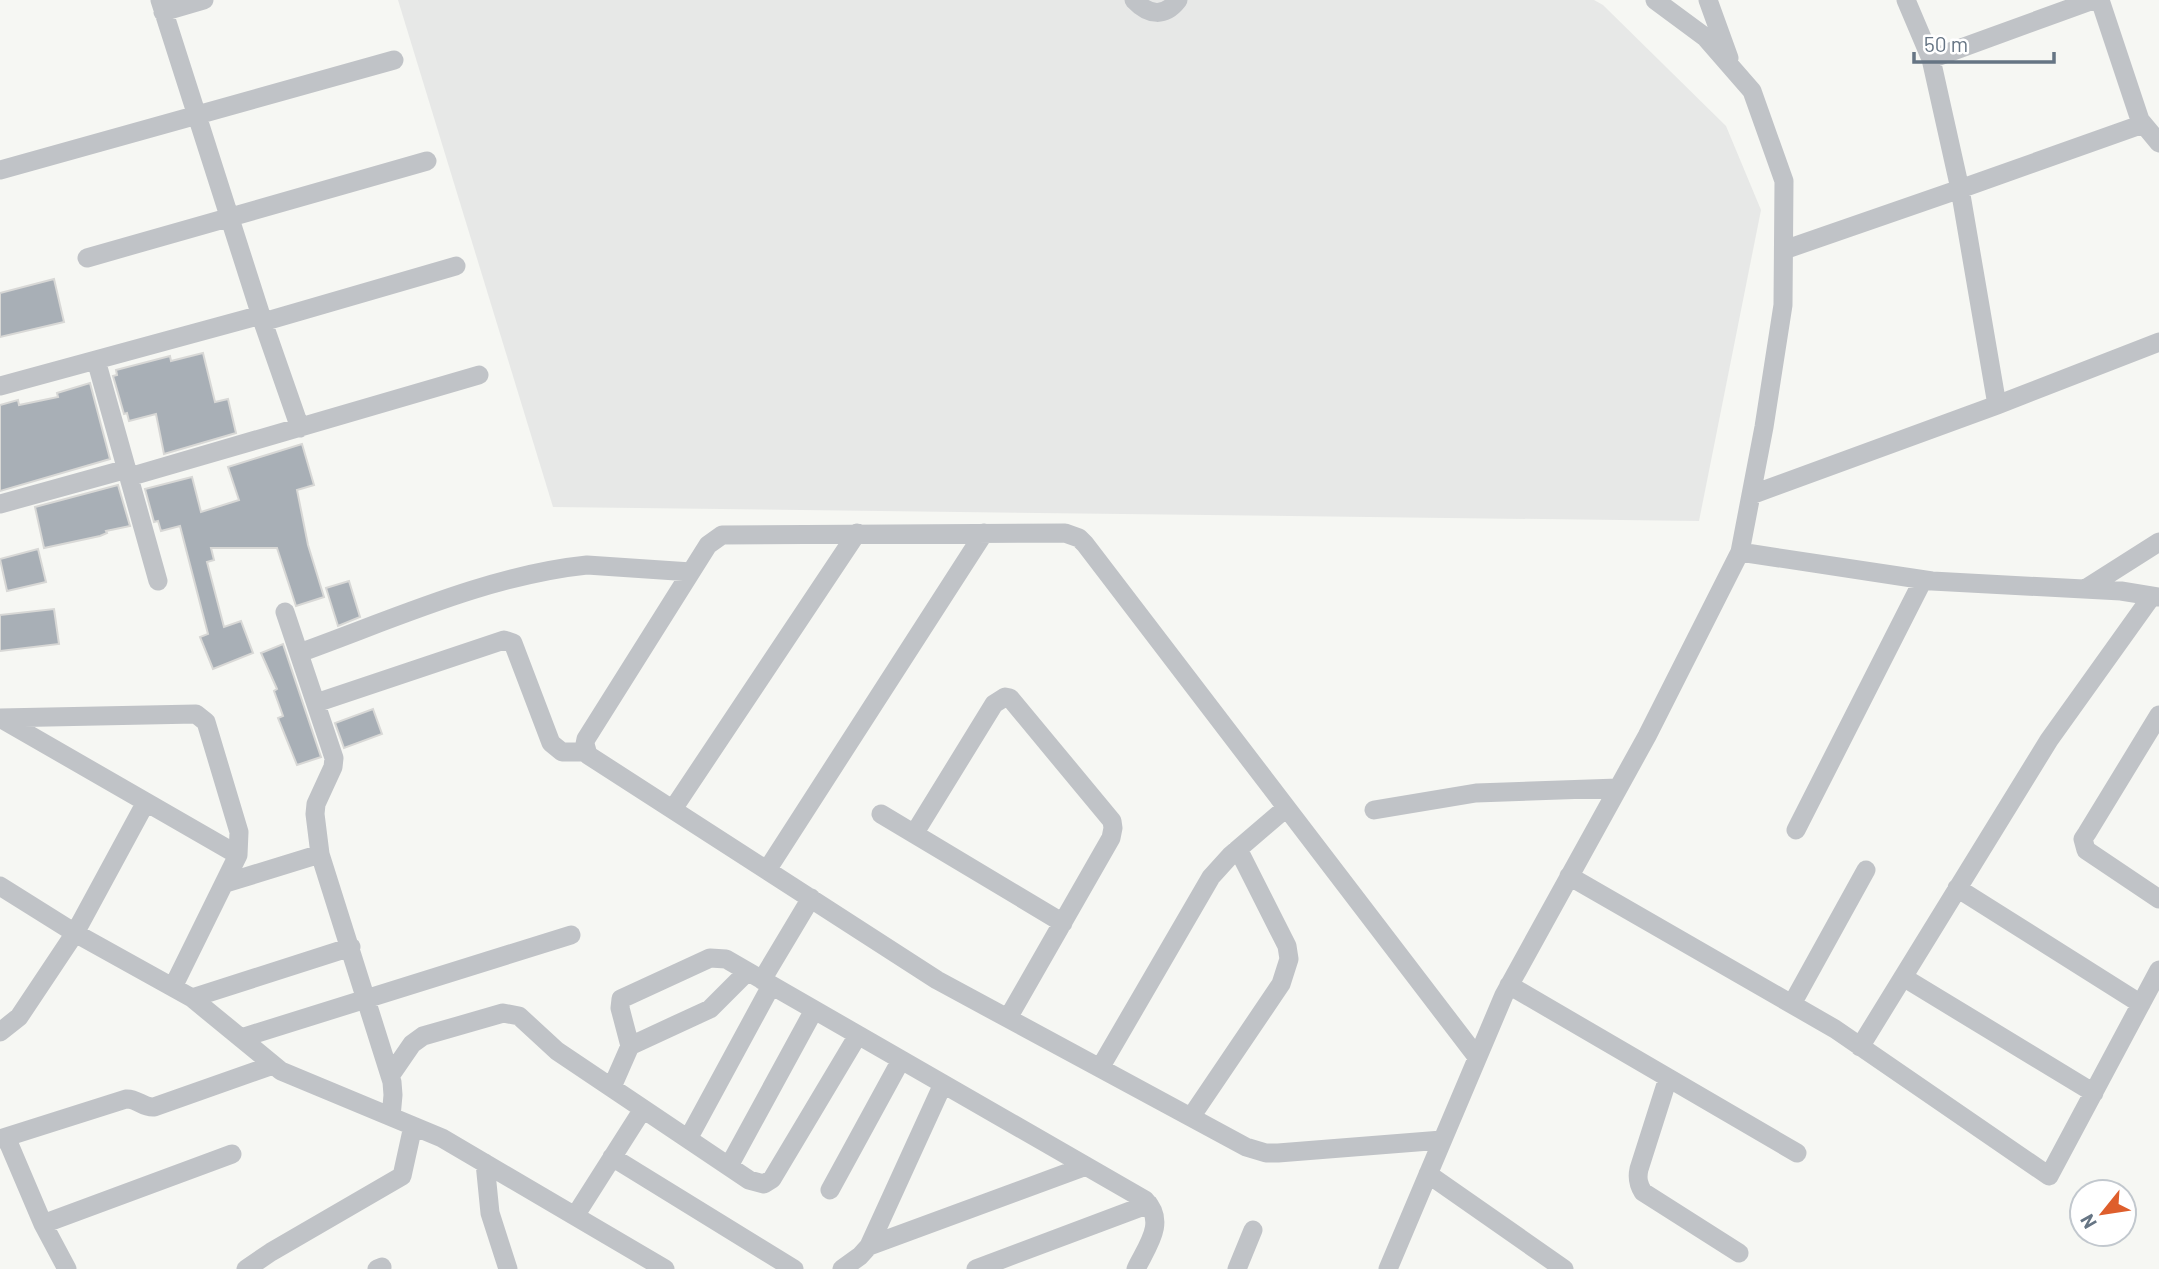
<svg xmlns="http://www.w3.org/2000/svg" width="2159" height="1269" viewBox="0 0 2159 1269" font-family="Barlow,sans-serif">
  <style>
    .built { fill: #e7e8e7 }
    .building { fill: #a8afb6; stroke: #d8d8d6; stroke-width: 2 }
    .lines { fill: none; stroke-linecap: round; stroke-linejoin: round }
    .minor { stroke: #c0c3c7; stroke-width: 19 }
  </style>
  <rect width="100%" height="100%" fill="#f6f7f3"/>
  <path class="built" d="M398,0h1196l9,5 123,121 35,84 -62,311 -1146,-14z"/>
  <path class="building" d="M54,279l10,43 -64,15v-44z
    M203,353l12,49 13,-3 8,34 -72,21 -8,-40 -27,7 -2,-8 -3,1 -11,-38 4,-1 -1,-5 54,-14 1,5z
    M90,383l20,76 -110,32v-86l18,-5 1,5 39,-8 -1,-4z
    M302,444l12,41 -17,5 11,55 16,52 -28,9 -19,-58h-66l3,12 -7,2 17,65 17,-6 12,32 -40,16 -13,-32 8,-3 -28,-108 -19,5 -3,-10 -4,1 -9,-33 47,-12 9,35 38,-12 -11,-33z
    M118,485l12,41 -24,5 1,2 -7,3 -56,12 -9,-41z
    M38,549l8,33 -39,9 -7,-32z
    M349,581l11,36 -22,9 -12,-38z
    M54,609l5,35 -59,7v-36z
    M283,644l38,113 -24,8 -19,-47 5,-2 -9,-25 3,-2 -16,-36z
    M373,709l9,25 -38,14 -9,-25z"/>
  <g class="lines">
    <path class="minor" d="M160,0l103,322 37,106
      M1134,0c15,16 31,17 44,0
      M1708,0l21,58
      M2100,0l40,120 19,23
      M163,12l41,-12
      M1931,59l162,-59
      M0,170l394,-110
      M1784,250l176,-61 -29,-130 -25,-59
      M87,258l340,-97
      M263,322l193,-56
      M96,360l62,221
      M0,386l261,-71
      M1997,405l-37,-216 183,-65
      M129,477l350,-102
      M1751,495l246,-90 162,-63
      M0,504l127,-35
      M1740,552l192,29 189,10 38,6
      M2085,589l74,-47
      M285,612l49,146 -1,9 -17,37 -1,10 5,40 72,228 1,13 -2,22
      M299,653c92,-33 190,-78 288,-88l104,7
      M316,703l188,-63 9,3 38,100 11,9h24
      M2159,715l-72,118 -4,6 3,11 73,49
      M0,718l196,-4 10,8 33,110 -1,23 -65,132
      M0,718l238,137
      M673,809l184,-276
      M1374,810l102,-17 142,-5
      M881,814l182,109
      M1796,830l127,-250
      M914,834l80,-130 11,-7 5,1 102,123 1,7 -2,10 -103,180
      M767,870l217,-337
      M1569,876l266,153 214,147 110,-206
      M226,883l94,-29
      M0,886l75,47 117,65 89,73 161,67 223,131
      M1957,888l184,116
      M1903,977l191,116
      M762,980l49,-82
      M1509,985l288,168
      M192,998l159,-51
      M1792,1004l74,-134
      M0,1032l19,-15 56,-84 71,-131
      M241,1038l330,-103
      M630,1046l80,-37 37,-37
      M1860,1047l189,-307 103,-144
      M1100,1068l111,-191 19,-21 56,-48
      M390,1076l22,-32 11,-8 80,-23 16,3 38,35 192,129 15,4 8,-5 86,-144
      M1668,1078l-29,91c-2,9 -1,15 4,23l96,61
      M612,1087l18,-41 -10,-38 1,-9 89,-41 16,1 419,241c22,22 2,46 -9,69
      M1191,1117l90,-133 8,-25 -2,-13 -49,-97
      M6,1137l37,87 24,45
      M0,1139l126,-40c11,-1 17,9 28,8l119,-42
      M688,1139l83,-153
      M1442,1140l-164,13h-12l-20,-6 -309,-167 -349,-225 -3,-11 1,-5 122,-194 14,-10 343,-2 14,5 6,6 392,513
      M612,1157l182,112
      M485,1163l5,50 18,56
      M729,1166l85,-156
      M1428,1174l136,95
      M830,1190l71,-130
      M575,1216l68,-107
      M43,1224l189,-70
      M869,1246l217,-80
      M246,1269l25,-17 131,-76 11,-50
      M377,1269l5,-2
      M842,1269l18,-13 9,-10 74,-162
      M976,1269l173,-65
      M1237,1269l16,-39
      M1388,1269l116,-274 143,-259 93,-184 24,-125 19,-122 1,-124 -32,-90 -47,-54 -50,-37"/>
  </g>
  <g transform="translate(2103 1213) rotate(240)"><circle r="33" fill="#ffffff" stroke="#c2c8ce" stroke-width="2"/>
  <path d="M0-5L12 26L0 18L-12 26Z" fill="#de5e2c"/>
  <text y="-10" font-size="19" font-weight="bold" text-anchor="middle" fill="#667584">N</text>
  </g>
  <path d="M1914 52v10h140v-10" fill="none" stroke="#667584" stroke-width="3.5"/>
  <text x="1924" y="52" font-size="21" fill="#667584" stroke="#ffffff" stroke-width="5" paint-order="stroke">50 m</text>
</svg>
